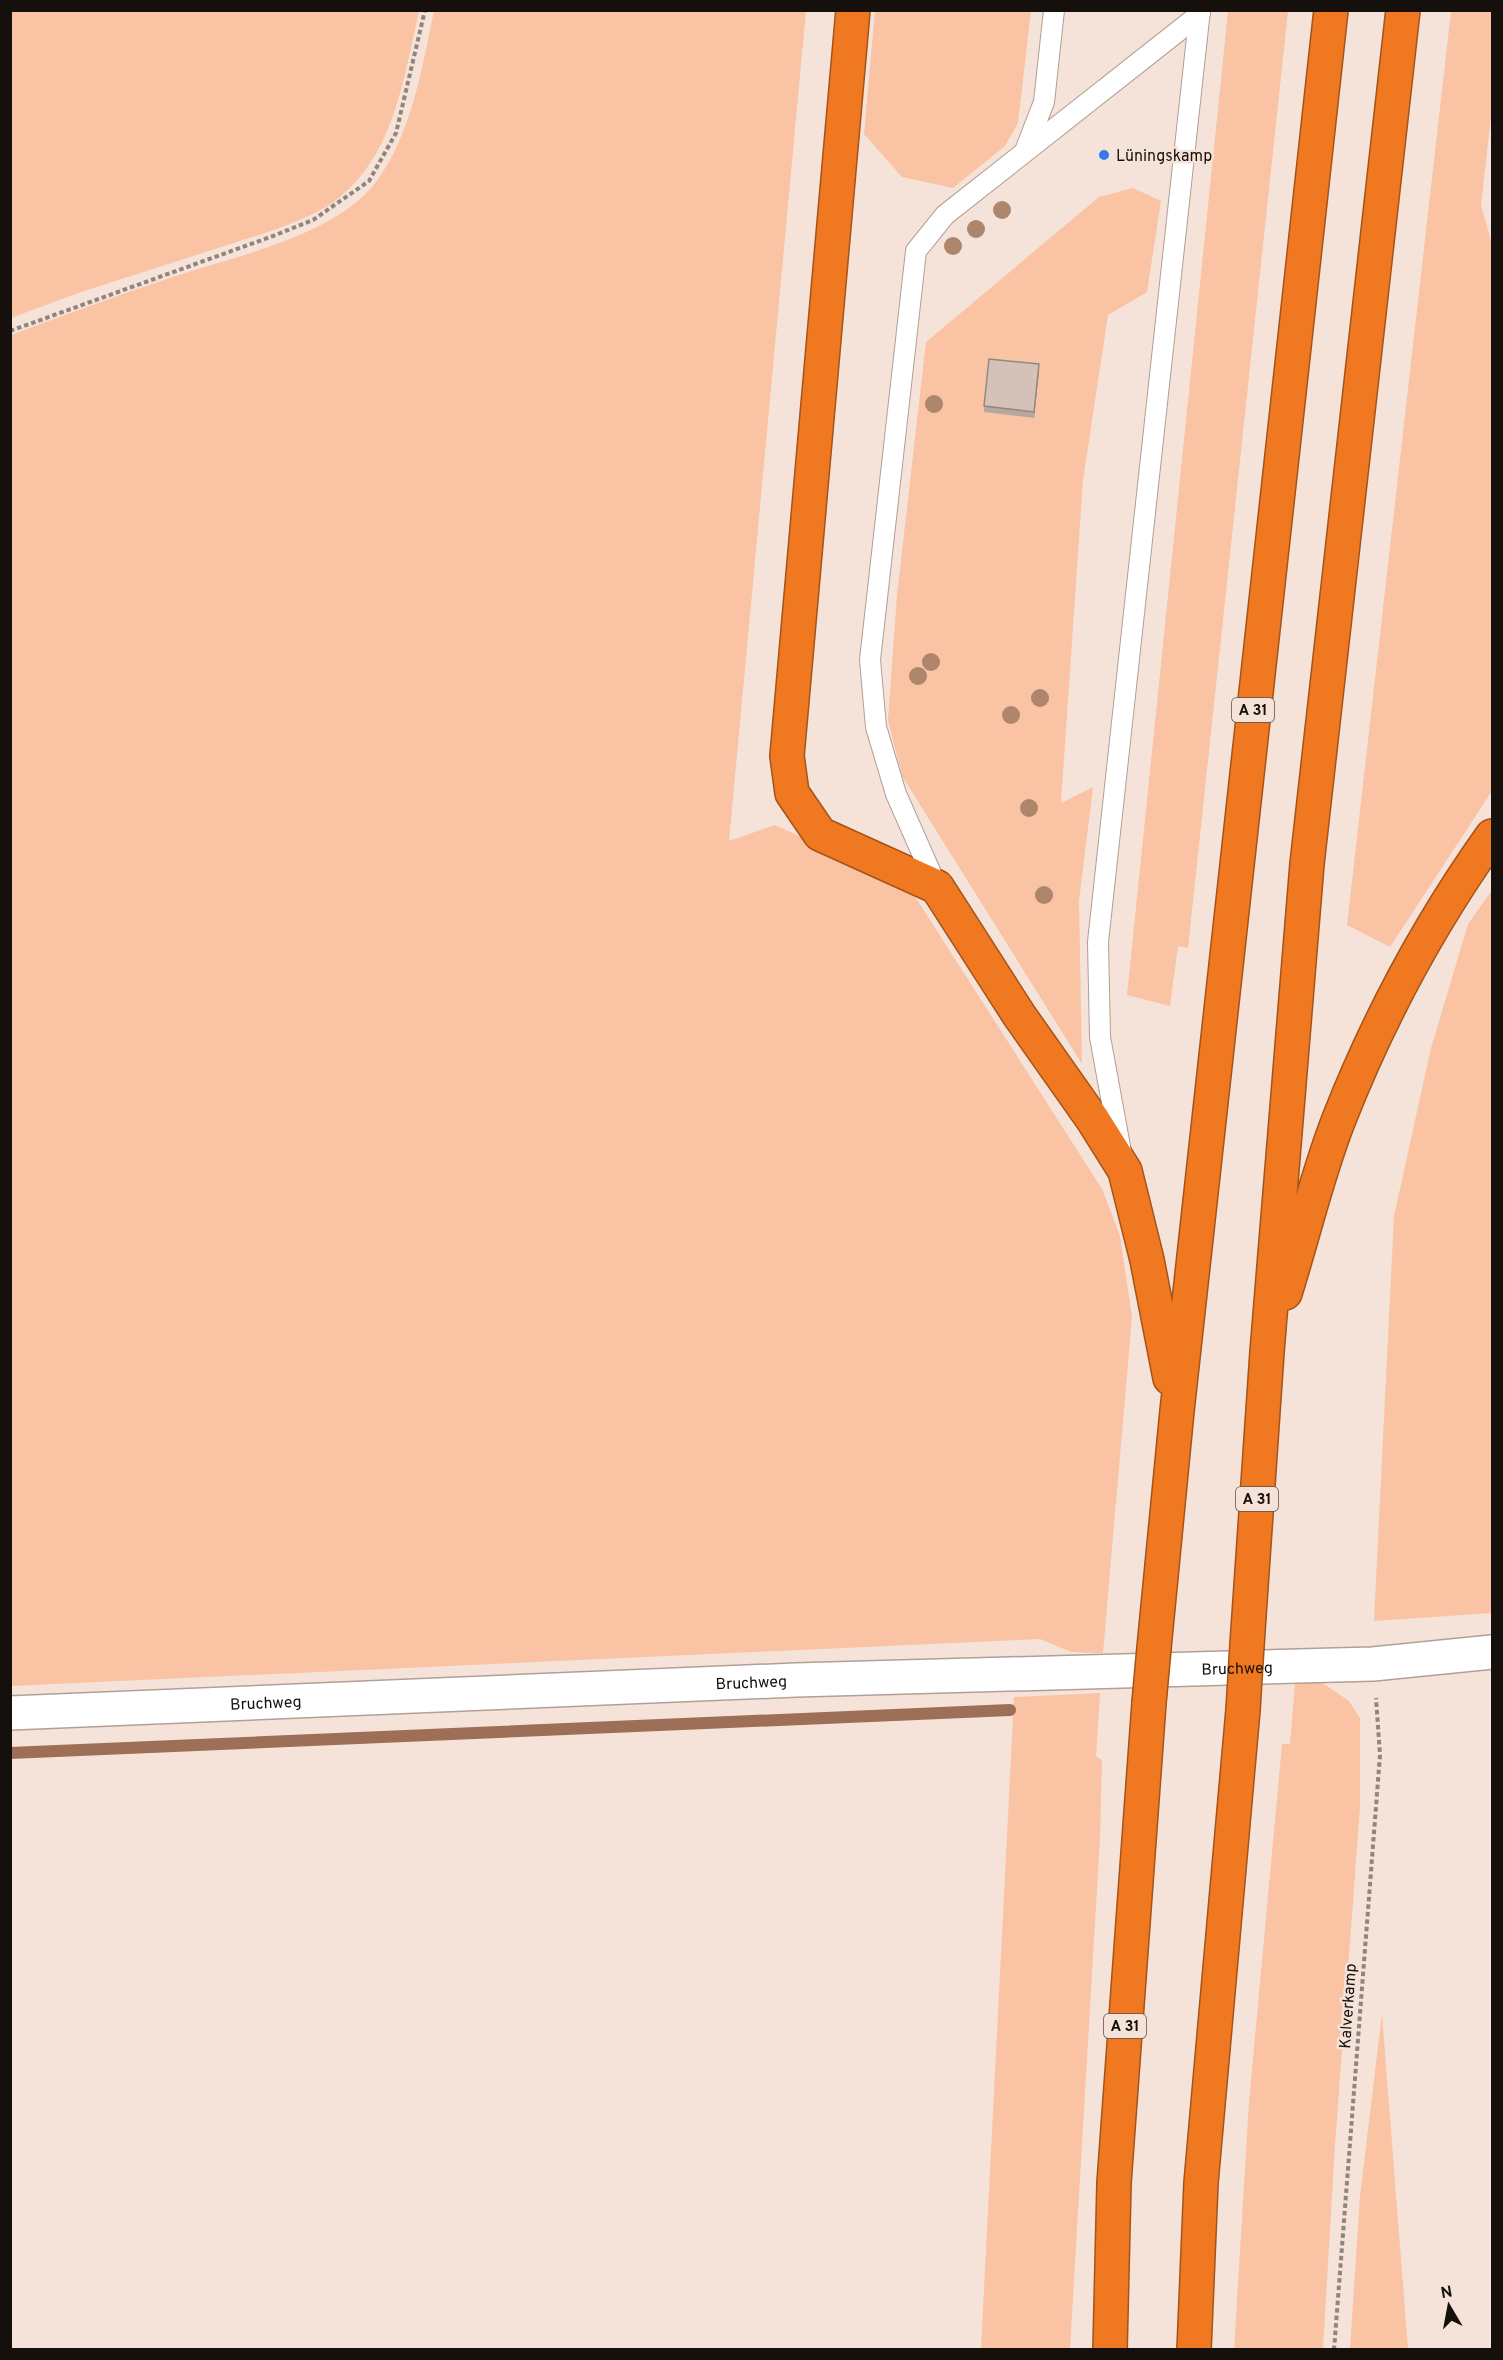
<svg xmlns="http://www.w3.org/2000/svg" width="1503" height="2360" viewBox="0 0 1503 2360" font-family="Overpass,sans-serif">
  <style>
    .green { fill: #f9c3a4 }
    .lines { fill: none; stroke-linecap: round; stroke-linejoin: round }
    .stream { stroke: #9d6f56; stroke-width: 12 }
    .lane-casing { stroke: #b1a097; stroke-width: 22 }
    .street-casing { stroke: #b1a097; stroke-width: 36 }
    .highway-casing { stroke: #a4541a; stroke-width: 36 }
    .path { stroke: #90847d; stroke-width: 4; stroke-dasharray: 4.5 3; stroke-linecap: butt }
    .lane { stroke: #fff; stroke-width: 20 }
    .street { stroke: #fff; stroke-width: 33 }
    .highway { stroke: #f07821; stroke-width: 33 }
    .highway-bridge-casing { stroke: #a4541a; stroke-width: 36; stroke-linecap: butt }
    .highway-bridge { stroke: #f07821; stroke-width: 33 }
    .tree { fill: #ae866c }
    .wall { fill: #b6a79f }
    .shaded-wall { fill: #948882 }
    .building { fill: #d4c2b9; stroke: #948882; stroke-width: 1.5 }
    .poi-dot { fill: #3879e8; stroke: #f5e3d9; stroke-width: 2 }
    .labels { text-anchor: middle; stroke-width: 5; stroke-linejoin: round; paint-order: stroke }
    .shield { fill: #f5e3d9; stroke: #594f4a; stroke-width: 1.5 }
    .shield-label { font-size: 15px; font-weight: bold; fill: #16100d }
    .poi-label { font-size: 16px; fill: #16100d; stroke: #f5e3d9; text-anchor: start }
    .street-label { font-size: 16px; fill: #16100d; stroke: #f5e3d9 }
  </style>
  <rect width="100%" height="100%" fill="#f5e3d9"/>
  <path class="green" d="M10,11l1,-1 408,1c-15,66 -25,146 -84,190 -20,14 -44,23 -67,31l-190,61 -67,25z
    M434,11h372l-77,830 46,-16 134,62 193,302 18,47 12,81 -29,336 -32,-1 -31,-13 -1029,47v-1351c53,-20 108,-40 162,-58 62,-21 162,-41 203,-95 36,-48 46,-115 58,-171z
    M875,11h156l-13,112 -13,23 -52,42 -51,-11 -38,-43z
    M1228,11h60l-100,937 -10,-2 -8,60 -43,-11z
    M1451,11h41v97l-11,97 11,39v547l-102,156 -43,-22z
    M1133,188l28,13 -14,91 -39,23 -25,165 -22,323 32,-16 -14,114 3,163 -180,-288 -14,-56 9,-125 29,-253 173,-145z
    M1492,890v723l-118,8 20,-405 37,-168 37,-124z
    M1308,1673l41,28 11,17v89l-25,338 -12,204 -89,1 15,-248 33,-358h8l5,-61z
    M1100,1693l-4,63 6,4 -2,78 -30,511h-89l33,-652z
    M1382,2014l26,335h-58l10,-153z"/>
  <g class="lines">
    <path class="stream" d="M10,1753l1000,-43"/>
    <g class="lane-casing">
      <path id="lane" d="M1025,151l19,-49 10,-92
        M937,887l-41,-93 -20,-67 -6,-67 46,-409 29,-36 255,-201
        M1121,1152l-21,-115 -2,-95 102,-932"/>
    </g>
    <g class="street-casing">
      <g id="street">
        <path id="s1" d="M10,1713l786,-33 577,-16 119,-12"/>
      </g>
    </g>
    <g class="highway-casing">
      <path id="highway" d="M853,10l-66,746 5,37 28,41 117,53 82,128 74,105 32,51 22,89 23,118
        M1285,1293c18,-57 32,-118 54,-174 39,-99 91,-196 153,-283
        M1247,1645l20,-293 40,-488 96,-854
        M1154,1648l23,-237 154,-1401
        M1110,2350l4,-167 35,-480
        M1194,2350l7,-167 42,-473"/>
    </g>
    <path class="path" d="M10,331l263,-95 40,-16 56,-39 27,-48 29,-123
      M1334,2350l46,-595 -4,-57"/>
    <use href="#lane" class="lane"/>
    <use href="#street" class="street"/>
    <use href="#highway" class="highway"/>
    <g class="highway-bridge-casing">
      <path id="highway-bridge" d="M1149,1703l5,-55
        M1243,1710l4,-65"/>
    </g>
    <use href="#highway-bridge" class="highway-bridge"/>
  </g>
  <g class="tree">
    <circle cx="1002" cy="210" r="9"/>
    <circle cx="976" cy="229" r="9"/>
    <circle cx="953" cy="246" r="9"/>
    <circle cx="934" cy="404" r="9"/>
    <circle cx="931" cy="662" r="9"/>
    <circle cx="918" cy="676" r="9"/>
    <circle cx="1040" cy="698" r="9"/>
    <circle cx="1011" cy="715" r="9"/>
    <circle cx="1029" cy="808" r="9"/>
    <circle cx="1044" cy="895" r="9"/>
  </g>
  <path class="wall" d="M1039,370l-5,48 -50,-6v-6z"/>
  <path class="shaded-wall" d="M1039,364v6l-5,48v-6z"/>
  <path class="building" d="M989,359l50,5 -5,48 -50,-6z"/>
  <circle class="poi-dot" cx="1104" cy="155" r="6"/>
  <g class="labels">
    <g class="shield">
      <rect x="1232" y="698" width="42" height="24" rx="4.5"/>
      <rect x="1236" y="1487" width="42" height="24" rx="4.5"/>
      <rect x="1104" y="2014" width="42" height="24" rx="4.5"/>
    </g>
    <g class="shield-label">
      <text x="1253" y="715">A 31</text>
      <text x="1257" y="1504">A 31</text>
      <text x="1125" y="2031">A 31</text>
    </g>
    <g class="poi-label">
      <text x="1116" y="161">Lüningskamp</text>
    </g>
    <g class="street-label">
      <text dy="6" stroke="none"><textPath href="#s1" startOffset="1228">Bruchweg</textPath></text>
      <text dy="6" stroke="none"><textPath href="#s1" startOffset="742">Bruchweg</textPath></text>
      <text dy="6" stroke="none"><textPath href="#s1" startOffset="256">Bruchweg</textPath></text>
      <text transform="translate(1347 2006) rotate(-86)" y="6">Kalverkamp</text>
    </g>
  </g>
  <rect width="1503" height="2360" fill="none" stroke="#16100d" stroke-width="24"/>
  <g transform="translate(1449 2306) rotate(350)" stroke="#f5e3d9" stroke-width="4.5" paint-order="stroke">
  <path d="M0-4.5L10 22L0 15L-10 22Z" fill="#16100d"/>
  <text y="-9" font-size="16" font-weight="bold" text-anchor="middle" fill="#16100d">N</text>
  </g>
</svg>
